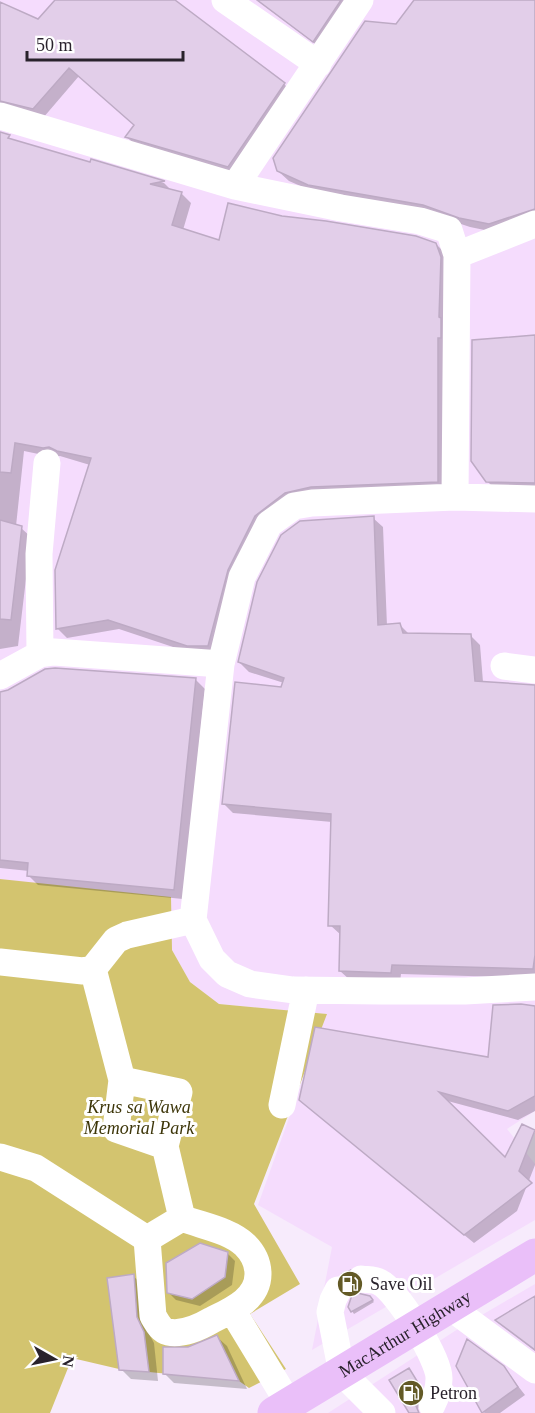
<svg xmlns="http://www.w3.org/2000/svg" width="535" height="1413" viewBox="0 0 535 1413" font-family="Georgia,serif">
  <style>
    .built { fill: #f5dcfd }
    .green { fill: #d3c46f }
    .shadow { fill: #0003 }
    .building { fill: #e2cee9; stroke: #bdaac4; stroke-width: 1.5 }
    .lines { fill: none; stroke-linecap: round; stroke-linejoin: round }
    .minor { stroke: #fff; stroke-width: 27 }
    .highway { stroke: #eabff9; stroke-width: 33 }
    .labels { text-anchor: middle; stroke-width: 6; stroke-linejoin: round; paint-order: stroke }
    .park-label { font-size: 18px; font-style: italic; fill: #3d3609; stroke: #fff }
    .poi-label { font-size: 18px; fill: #29222c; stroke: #fff; text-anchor: start }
    .street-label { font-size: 18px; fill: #29222c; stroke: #fff }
  </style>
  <rect width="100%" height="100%" fill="#f7ebfc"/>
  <path class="built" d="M0,0h535v1111l-28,18 28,35v56l-223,130 20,-103 -74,-42 68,-191 -107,-10 -29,-22 -18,-32 -164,-70 -8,-1z
    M535,1284v129h-207l130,-84z"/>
  <path class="green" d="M0,879l171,18 1,53 18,32 29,22 108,10 -73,190 46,80 -50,30 36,55 -37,19 -10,-7 -120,-12 -47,-11 -22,55h-50z"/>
  <path class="shadow" d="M57,0h116l41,33 70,51 10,10 -56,82 -102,-30 -9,-9 8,-12 -56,-49 -36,42 -43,-5v-109l39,17z
    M257,0h100l-34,50z
    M416,0h119v220l-36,13 -29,-6 -36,-12 -115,-21 -30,-13 -11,-10 119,-145z
    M0,134l9,3 4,4 151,42 8,8 10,3 9,9 -8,27 37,12 62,-24 154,26 10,10 1,237 -125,5 -57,30 -46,128 -22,1 -78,-26 -52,9 -10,-10 33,-163 -30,-9 -7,1 -29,-6 -8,75 5,2 10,9 -13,109 -18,3z
    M535,336v156l-38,-1 -10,-10z
    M373,518l10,9 4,99 12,-2 10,10 62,2 9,9 3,37 52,5v291l-134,-4 -1,8 -50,-2 -10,-9 1,-36 -11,-10 2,-103 -99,-9 -10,-10 61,-120 -35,-11 -10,-10z
    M195,679l10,10 -22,210 -145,-14 -10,-10 1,-4 -29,-3v-175z
    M535,1008v103l-17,9 -74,-20 61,60 30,-28v33l-18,46 -43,32 -163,-134 178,-51z
    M227,1253l8,8 -3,24 -32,21 -24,-6 -7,-7z
    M351,1269l1,1 -4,8 -7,-3z
    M133,1276l10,9 3,43 8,15 4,38 -27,-2 -10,-10z
    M535,1298v53l-38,-30z
    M372,1300l2,2 -20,12 -2,-3z
    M217,1337l10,9 20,43 -73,-6 -10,-10 24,-25z
    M503,1367l22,28 -25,18h-16z
    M411,1372l12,20 -5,17 1,4h-8z"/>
  <path class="building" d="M55,0h120l110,83 -57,84 -103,-30 9,-12 -65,-57 -36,41 -33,-8v-99l38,17z
    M257,0h84l-28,42z
    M414,0h121v209l-46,15 -30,-6 -36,-13 -115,-20 -31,-14 -4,-13 92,-137 31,3z
    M0,132l10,3 -2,3 82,24 1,-3 74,22 -15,3 32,8 -10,33 47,15 9,-37 54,13 44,5 90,15 20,7 5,14 -2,60 2,1v20h-3v144l-127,5 -26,6 -30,23 -27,54 -20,76h-21l-79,-26 -52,9 -1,-59 36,-112 -34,-7 -8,-4 -6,1 -28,-5 -4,30 -11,-1z
    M535,335v148l-49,-1 -15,-21 1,-121z
    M374,516l4,109 22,-2 3,10 68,1 4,47 60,4v270l-2,14 -141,-4 -1,8 -52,-2 1,-45h-12l3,-112 -109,-10 13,-122 46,5 3,-9 -46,-16 19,-80 24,-47 19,-14z
    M0,520l22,6 -11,94 -11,-1z
    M55,668l141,10 -22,212 -147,-14 1,-13 -28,-3v-168l8,-2 37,-21z
    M521,1004l14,2v90l-27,15 -69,-19 66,65 17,-33 13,6 -16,41 13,12 -68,52 -165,-135 16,-73 173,30 5,-52z
    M200,1243l28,9 -3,25 -33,22 -25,-6 -1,-30z
    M134,1274l3,43 7,15 5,40 -30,-2 -12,-92z
    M353,1292l17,4 3,4 -22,12 -3,-5z
    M535,1296v54l-40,-30z
    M217,1335l22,46 -76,-7v-27h25z
    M467,1339l37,27 14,21 -36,26 -26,-47z
    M409,1368l13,21 -6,17 3,7h-10l-20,-33z"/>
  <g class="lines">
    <path class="minor" d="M225,0l93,64
      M0,116l235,70 125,-186
      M235,186l106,22 79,13 29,9 8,25 -2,242
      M457,255l78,-31
      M535,499l-80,-2 -143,6 -18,3 -25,18 -27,53 -21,87 -28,256 19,39 15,15 23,10 43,6 88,1h84l70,-4
      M40,654l-1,-100 8,-91
      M504,666l31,4
      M0,676l40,-22 14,-2 167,12
      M0,962l83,9 10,-2 23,-29 11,-5 66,-15
      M93,969l29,111 -6,49 49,17
      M122,1080l57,12 -14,54 17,72
      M282,1105l24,-115
      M0,1157l36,11 111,71
      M182,1218c20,8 47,12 63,27 8,8 13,18 13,29 0,25 -26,36 -46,46 -12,7 -29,15 -44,12 -8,-2 -11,-10 -15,-16l-6,-77z
      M361,1279c5,1 13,0 18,3 18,8 61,78 60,97 0,10 -3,18 -7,26
      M338,1290l-5,10 -3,12 12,61 40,40
      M450,1307l85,63
      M232,1310l57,94"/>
    <path class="highway" id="s1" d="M274,1413l261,-158"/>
  </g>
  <defs>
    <g id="fuel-disc" transform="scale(1.35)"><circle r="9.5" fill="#635a26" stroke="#fff"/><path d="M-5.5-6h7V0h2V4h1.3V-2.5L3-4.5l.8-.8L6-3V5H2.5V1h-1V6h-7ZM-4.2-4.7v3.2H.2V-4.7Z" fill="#fff"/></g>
  </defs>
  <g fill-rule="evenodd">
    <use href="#fuel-disc" x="350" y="1284"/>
    <use href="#fuel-disc" x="411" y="1393"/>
  </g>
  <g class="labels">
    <g class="park-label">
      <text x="139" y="1113">Krus sa Wawa<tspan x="139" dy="21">Memorial Park</tspan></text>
    </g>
    <g class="poi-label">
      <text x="370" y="1290">Save Oil</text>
      <text x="430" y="1399">Petron</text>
    </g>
    <g class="street-label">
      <text dy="6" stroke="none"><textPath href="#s1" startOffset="153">MacArthur Highway</textPath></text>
    </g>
  </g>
  <g transform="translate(54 1359) rotate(99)" stroke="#ffffff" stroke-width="4.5" paint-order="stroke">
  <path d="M0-4.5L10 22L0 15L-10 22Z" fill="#29222c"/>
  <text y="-9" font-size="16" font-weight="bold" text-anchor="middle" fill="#29222c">N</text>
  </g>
  <path d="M27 51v9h156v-9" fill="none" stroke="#29222c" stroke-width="3"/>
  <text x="36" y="51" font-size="18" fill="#29222c" stroke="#ffffff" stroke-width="4.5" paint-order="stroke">50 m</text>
</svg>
